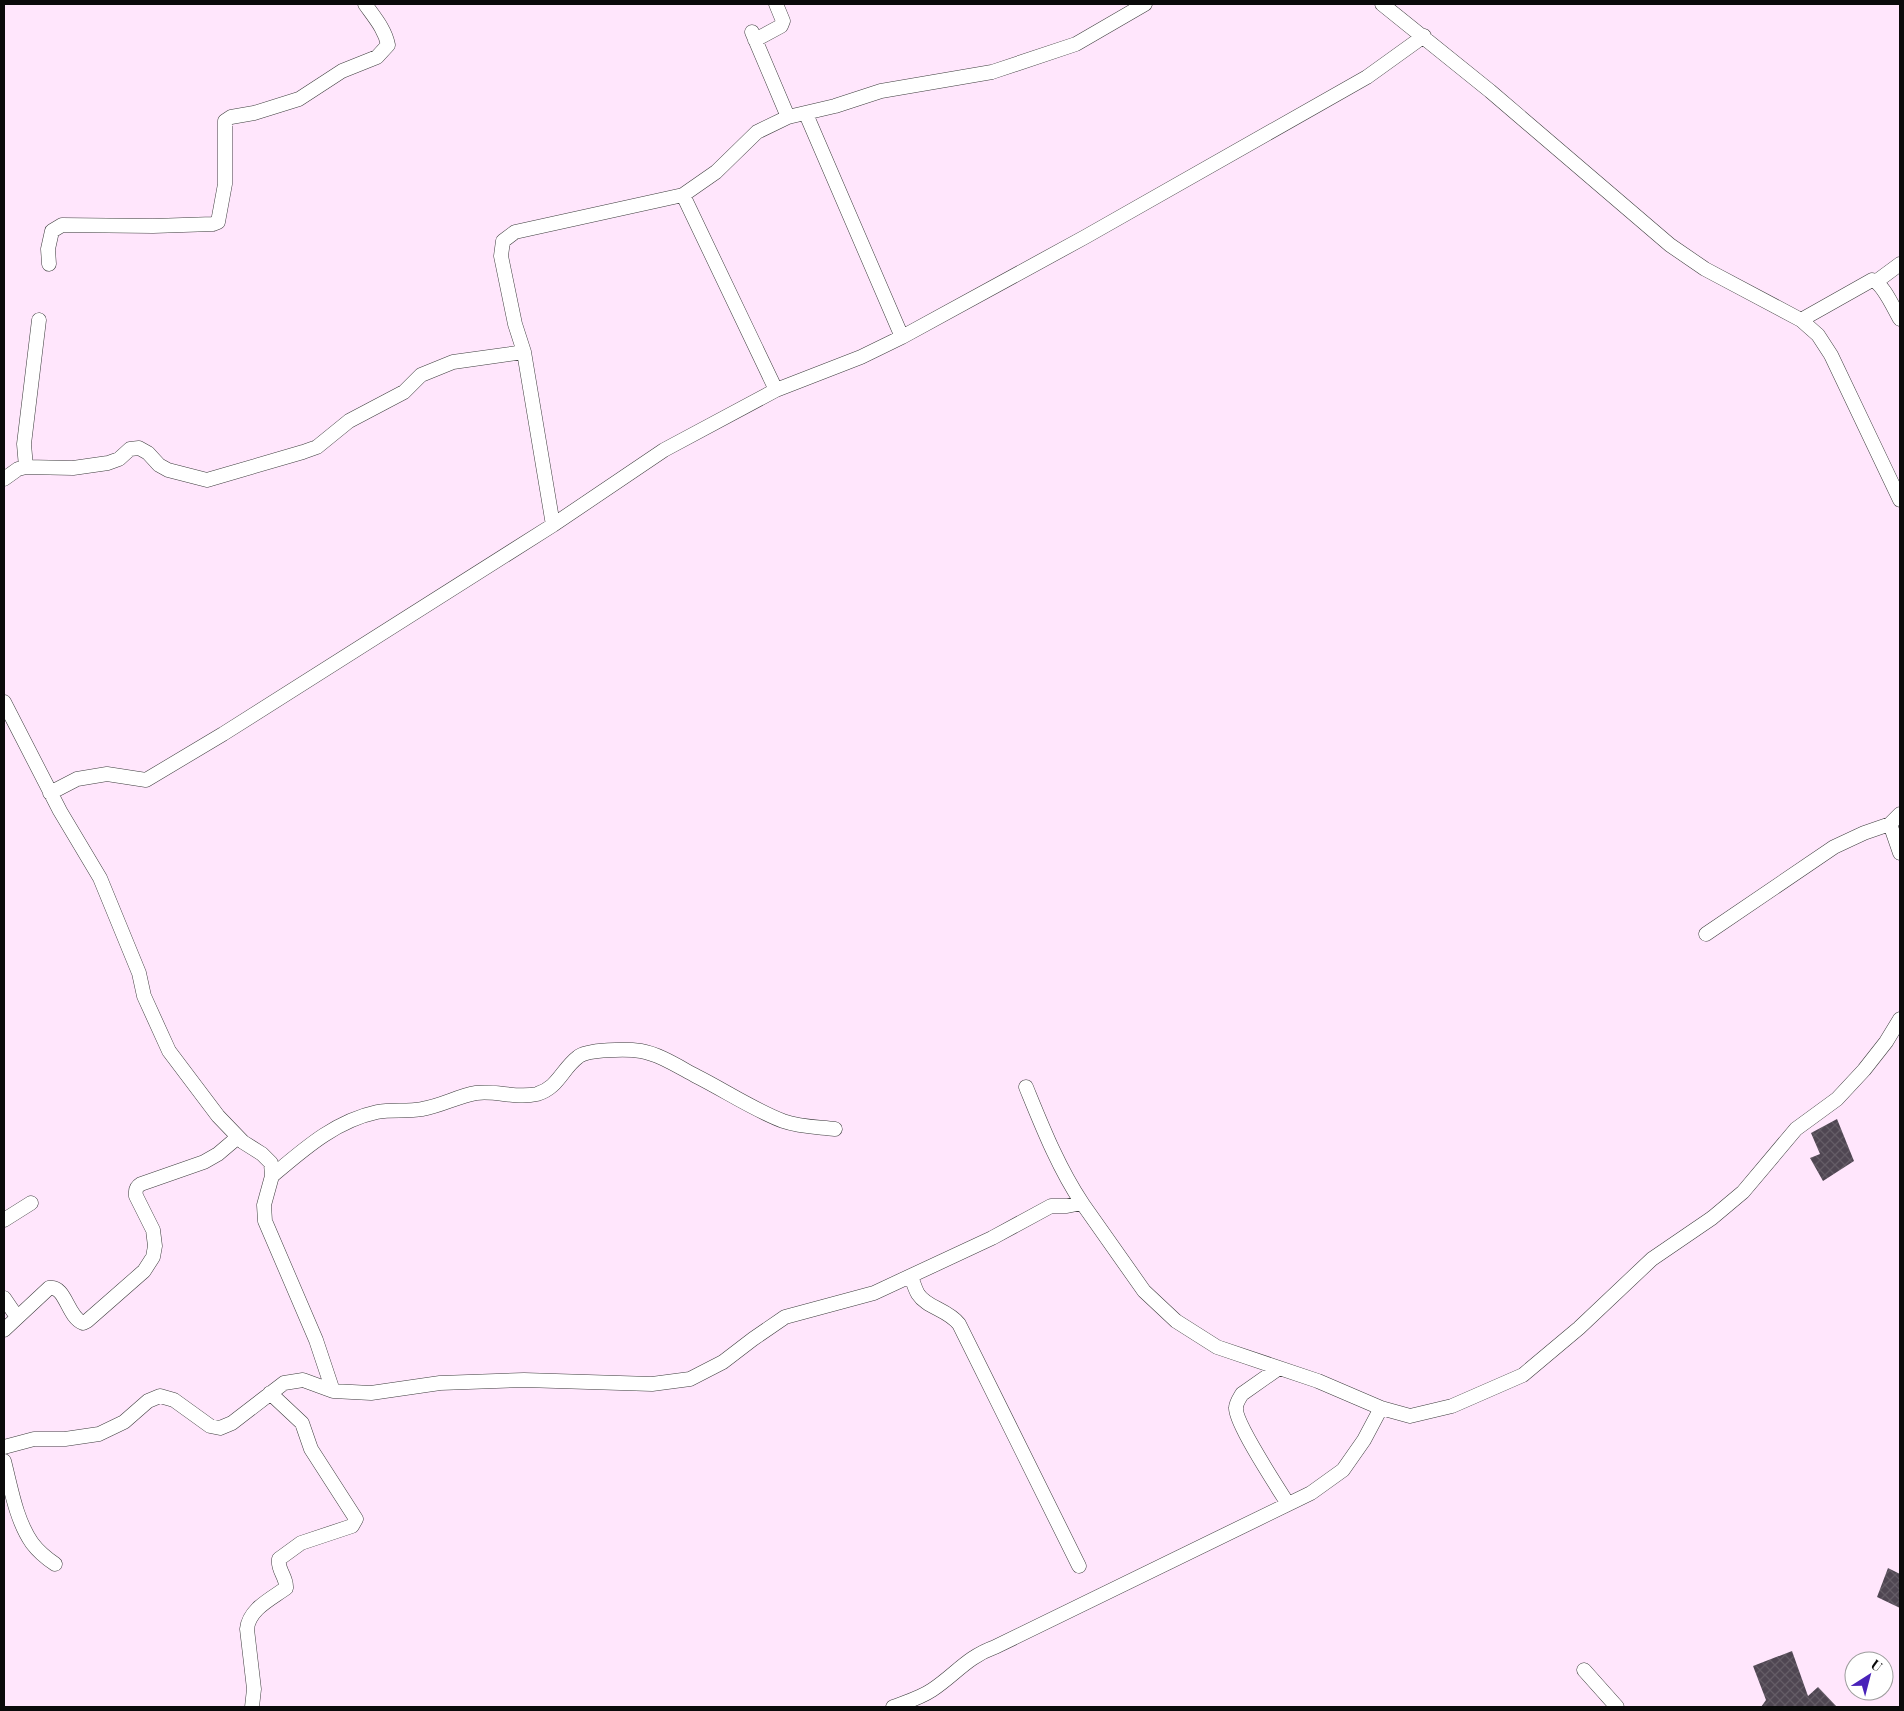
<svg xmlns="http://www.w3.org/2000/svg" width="1904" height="1711" viewBox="0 0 1904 1711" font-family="'Playfair Display',serif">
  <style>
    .building { fill: url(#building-cross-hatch) }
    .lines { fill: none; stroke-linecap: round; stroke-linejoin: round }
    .street-casing { stroke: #3d3d3d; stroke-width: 15 }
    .street { stroke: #fff; stroke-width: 14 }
  </style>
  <defs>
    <pattern id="building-cross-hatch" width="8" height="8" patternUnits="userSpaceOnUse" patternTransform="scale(1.25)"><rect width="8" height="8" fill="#4f4652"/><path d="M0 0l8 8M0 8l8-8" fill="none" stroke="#645c66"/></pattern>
  </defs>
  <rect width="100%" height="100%" fill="#ffe6fc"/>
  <path class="building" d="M1837,1119l17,42 -31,20 -13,-23 10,-4 -9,-21z
    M1888,1568l12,6v34l-23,-11z
    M1792,1651l16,45 10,-9 19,20h-76l5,-7 -13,-34z"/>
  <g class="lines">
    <g class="street-casing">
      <path id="street" d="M1382,4l108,87 180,154 35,24 96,51 17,15 13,20 69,145
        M752,32l36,85
        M755,40l26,-14 2,-5 -7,-17
        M806,114l96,223
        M683,195l93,195
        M49,264l-1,-15 4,-18 10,-6 91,1 60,-2 5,-2 7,-38v-63l6,-4 23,-4 45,-14 43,-28 35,-14 11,-12c-3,-16 -14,-28 -23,-41
        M1877,281l23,-17
        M1801,320l71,-40c11,3 22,29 28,39
        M524,352l29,173
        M26,467l47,1 35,-5 11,-4 11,-10 9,-1 9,5 11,12 9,5 39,10 96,-28 14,-5 32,-26 55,-29 17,-17 32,-13 71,-10 -9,-28 -14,-68 2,-15 12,-9 168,-37 33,-23 41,-40 31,-15 47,-11 46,-15 111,-19 84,-28 69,-40
        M4,479l14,-10 8,-2 -2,-23 15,-124
        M4,702l56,109 40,67 39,95 5,23 25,55 49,65 25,26 19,12 9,9 1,13 -8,29 1,16 51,119 17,51
        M50,793l27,-14 30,-5 39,6 77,-46 330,-209 111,-75 112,-60 85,-33 41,-20 183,-100 282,-160 57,-41
        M1900,814l-10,10 10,29
        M1706,934l128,-87 30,-14 26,-9
        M1026,1087c16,39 32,80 56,116
        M272,1176c32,-27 63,-55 105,-64 15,-3 30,0 45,-3 19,-3 36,-13 54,-16 20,-3 40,6 61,1 21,-6 25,-25 41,-37 9,-8 50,-8 63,-6 18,3 38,16 55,25 28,14 58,34 87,45 17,6 35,6 52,8
        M4,1220l27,-17
        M911,1276c2,6 4,13 7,18 9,14 29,15 41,30l120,242
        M4,1298l13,19
        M4,1330l45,-42c17,-3 18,29 34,35l4,-2 57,-50 9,-14 2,-11 -2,-16 -17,-34c-1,-6 0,-9 5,-12l63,-22 14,-8 20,-17
        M1279,1368l-37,26c-3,5 -6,9 -6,14 -1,15 42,80 52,96
        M4,1447l30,-8h31l34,-5 25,-12 24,-21 12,-5 14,4 36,26 10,2 12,-5 52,-40 19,-3 30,11 38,2 69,-10 84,-3 128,4 38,-5 33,-17 30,-23 32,-22 89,-24 118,-55 59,-32h16l15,-3 62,88 32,30 41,26 101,34 63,27 29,8 42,-10 71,-31 56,-47 73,-69 60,-41 31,-26 53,-63 41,-30 27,-29 22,-28 14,-23
        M4,1461c7,27 12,59 28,82 6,8 14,15 23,21
        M1584,1670l33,37
        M252,1707l2,-18 -7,-60c2,-20 24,-30 39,-41 1,-11 -9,-18 -7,-29l22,-16 51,-17 4,-7 -45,-70 -9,-26 -32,-30
        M893,1707c13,-5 27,-9 39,-17 24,-16 35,-33 63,-43l316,-154 32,-23 21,-30 17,-32"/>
    </g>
    <use href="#street" class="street"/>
  </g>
  <rect width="1904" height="1711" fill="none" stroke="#0a0a0a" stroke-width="10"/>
  <g transform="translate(1869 1676) rotate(36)"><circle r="24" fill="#ffffff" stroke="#9d9d9d"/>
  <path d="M0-4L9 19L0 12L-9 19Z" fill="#4922b9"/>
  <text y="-8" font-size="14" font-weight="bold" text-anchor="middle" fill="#0a0a0a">U</text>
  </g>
</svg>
